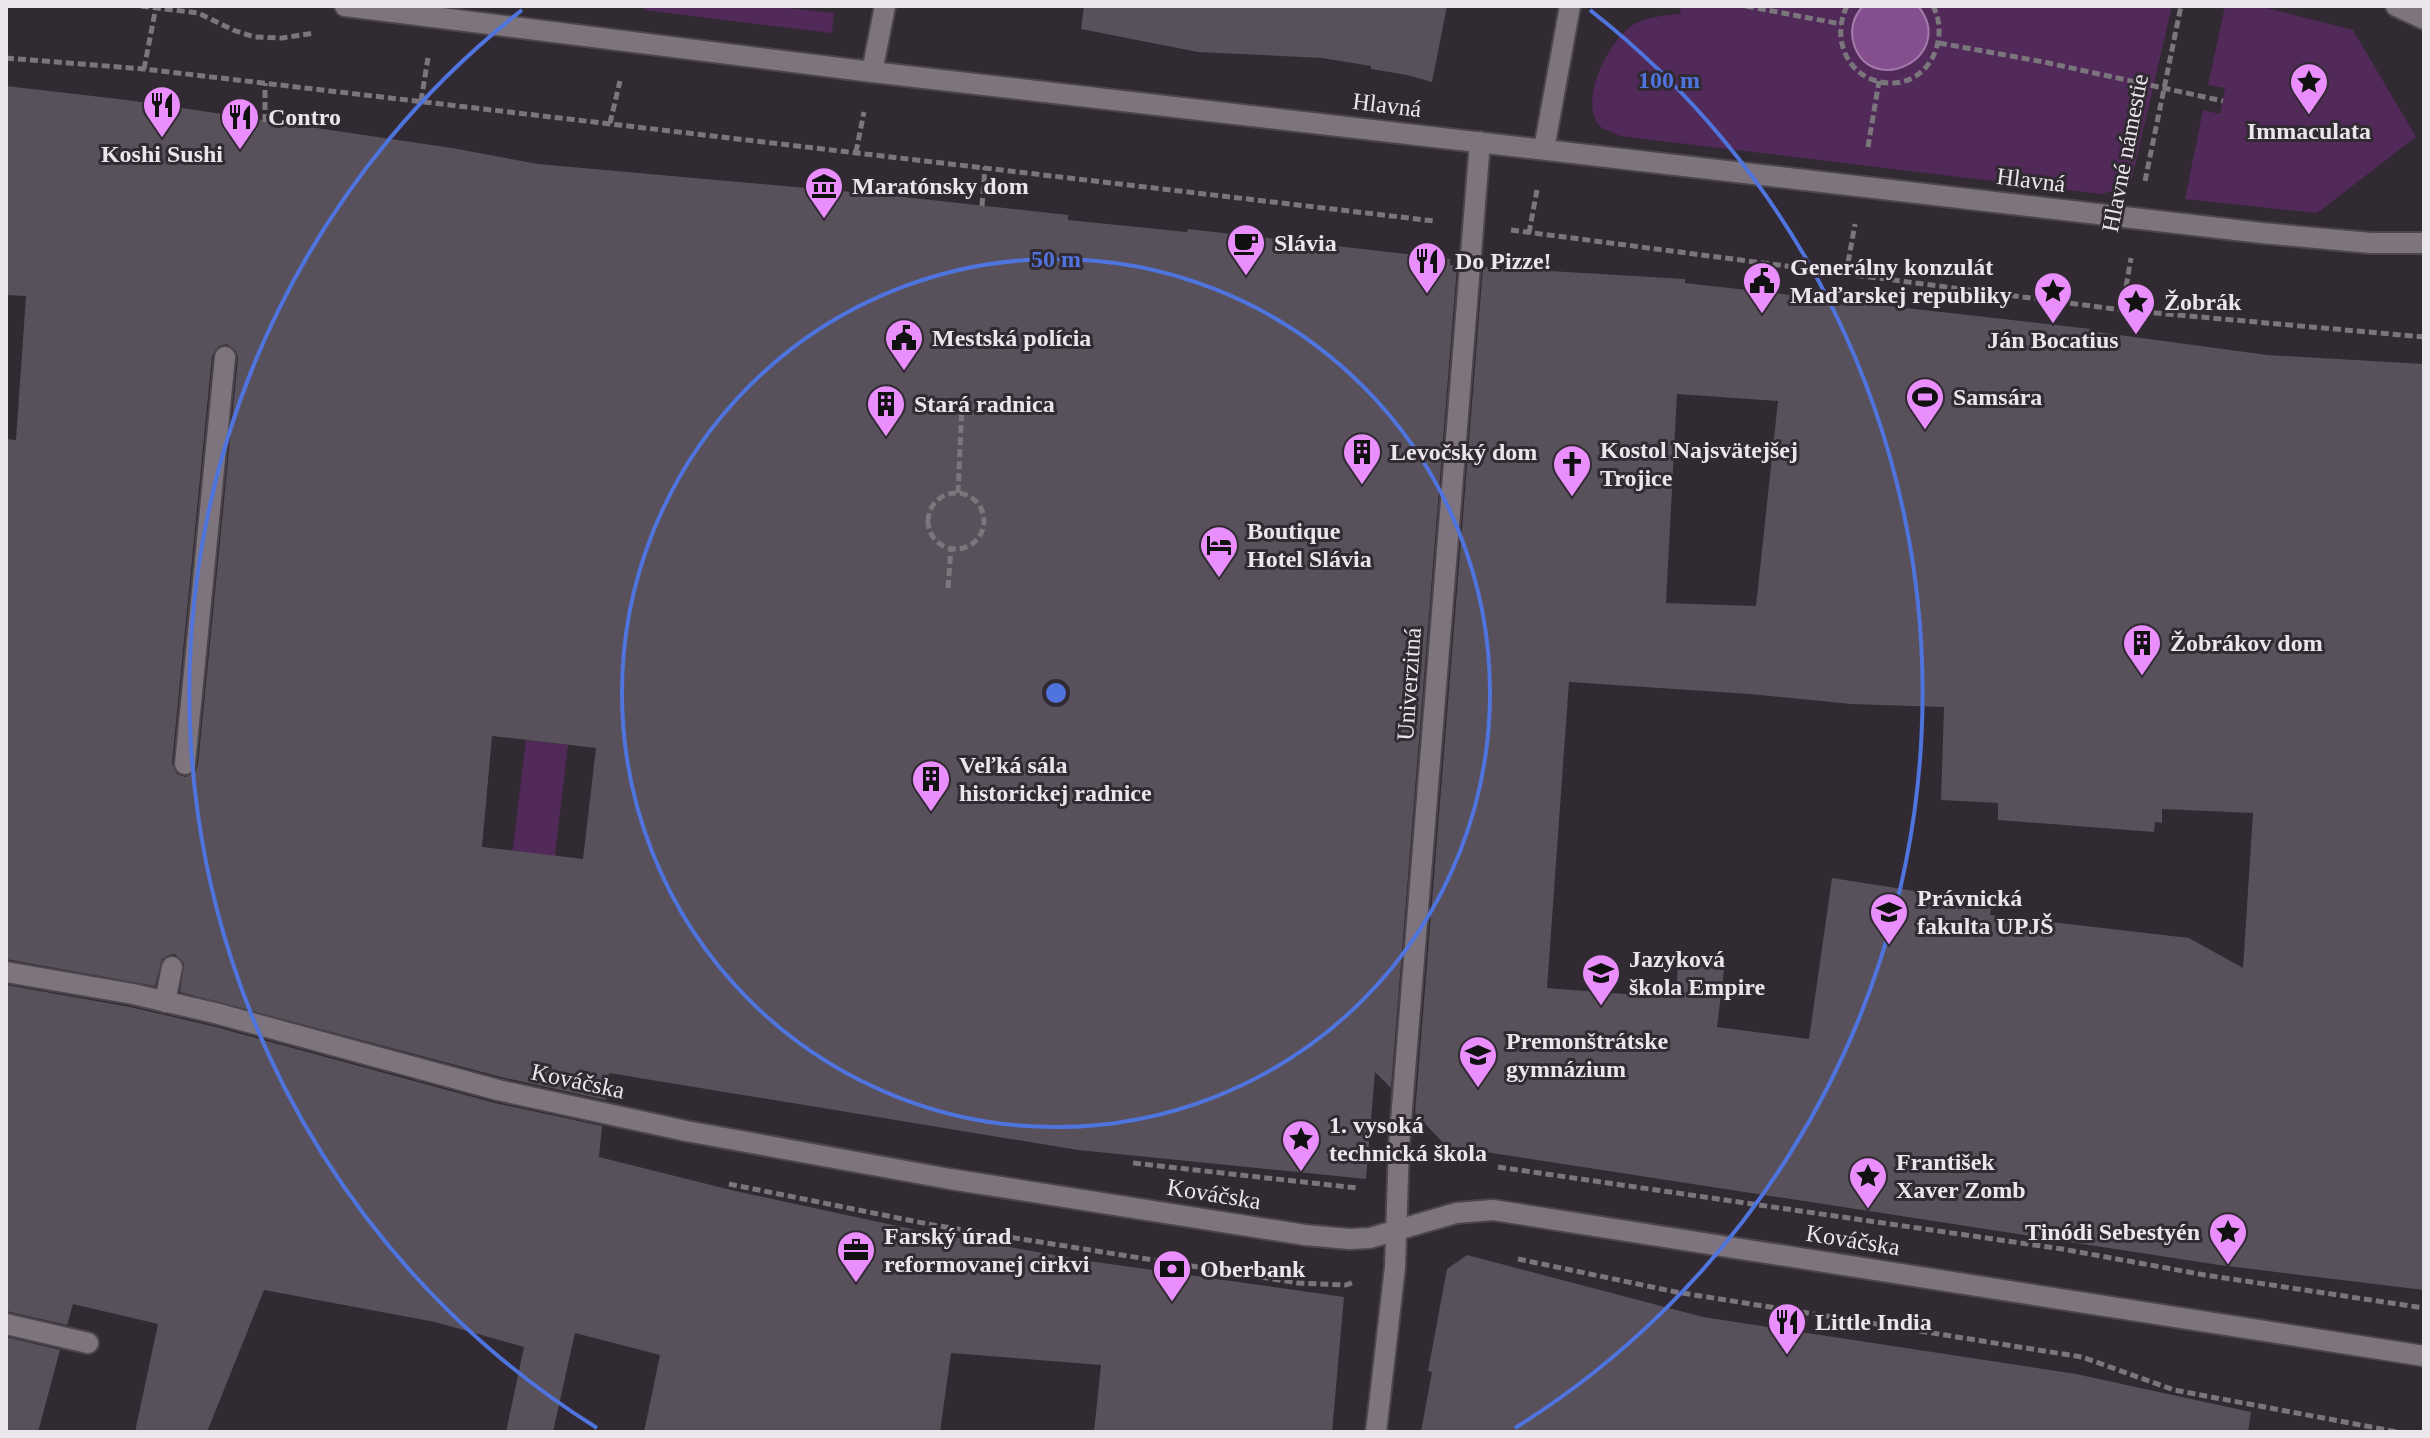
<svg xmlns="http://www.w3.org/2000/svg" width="2430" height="1438" viewBox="0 0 2430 1438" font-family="Georgia,serif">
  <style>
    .green { fill: #512a59 }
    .water { fill: #844e8f; stroke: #a37cab; stroke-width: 2 }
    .building { fill: #58505a; fill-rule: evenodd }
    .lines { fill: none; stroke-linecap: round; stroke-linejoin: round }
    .service-casing { stroke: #4b454c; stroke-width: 24 }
    .pedestrian-casing { stroke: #4b454c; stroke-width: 24 }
    .minor-casing { stroke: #4b454c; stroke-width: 24 }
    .path { stroke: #7b757c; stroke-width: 5; stroke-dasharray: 8 4; stroke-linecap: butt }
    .service { stroke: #7d747e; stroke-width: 20 }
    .pedestrian { stroke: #7d747e; stroke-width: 20 }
    .minor { stroke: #7d747e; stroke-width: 20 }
    .ring { fill: none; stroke: #5074dd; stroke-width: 4 }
    .labels { text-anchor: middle; stroke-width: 6; stroke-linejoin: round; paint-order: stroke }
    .street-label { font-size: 24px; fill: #eae6eb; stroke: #312a32 }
    .poi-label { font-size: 24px; font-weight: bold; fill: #eae6eb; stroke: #312a32; text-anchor: start }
    .centre { fill: #5074dd; stroke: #312a32; stroke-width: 4 }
    .ring-label { font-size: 24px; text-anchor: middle; font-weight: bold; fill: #5074dd; stroke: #312a32; stroke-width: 6; stroke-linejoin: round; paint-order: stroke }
  </style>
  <rect width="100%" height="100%" fill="#312a32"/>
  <path class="green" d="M645,6h125l64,7 -2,20 -188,-23z
    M1681,6h491l-40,172 -14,12 -17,4 -481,-58c-5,-3 -13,-5 -18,-8 -27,-23 8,-92 34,-105 13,-6 29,-8 44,-9z
    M2225,6h34l94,24 63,107 -99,76 -132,-14 18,-89 17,4 5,-26 -17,-3z
    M526,740l42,5 -27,226 -42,-7z"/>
  <path class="water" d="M1863,6h55c41,51 -50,95 -65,35 -3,-14 1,-25 10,-35z"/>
  <path class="building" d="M1084,6h363l-15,76 -25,-7 -36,-6v-3l-49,-8 -124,-6 -117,-23z
    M6,86l121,14 325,48 86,16 348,31 182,20v5l119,12 1,-3 262,30v6l7,1 -66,822 -16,-16 -9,107 -288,-29 -469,-77 -3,27 -105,-23 -321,-85 4,-28 -9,-10 -6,1 -7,4 -7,27 -149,-27v-520l10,1 10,-144 -20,-1zM227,344l9,7 2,7 -40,407 -3,7 -10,5 -8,-3 -5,-11 40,-407 7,-10zM492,736l104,12 -13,111 -101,-12z
    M1483,267l202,12v4l406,46 -1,2 177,24 157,9v926l-205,-25 -773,-119 -31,-33zM1677,394l101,7 -22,205 -90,-3zM1569,682l181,12 101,10 93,3 -3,93 57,3v17l156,12 1,-10 7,1v-14l91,4 -10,155 -54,-30 -199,-23 2,-12 -160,-25 -23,161 -92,-12 7,-57 -46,-7 -2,35 -129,-10z
    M6,985l124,22 82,19 283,77 107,23 -3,31 132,33 199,43 159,28 255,36 -12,135h-238l7,-67 -150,-12 -11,79h-296l16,-77 -85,-22 -22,99h-47l18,-85 -89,-25 -171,-32 -57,142h-72l23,-108 -85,-20 -6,21 -61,-14z
    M1467,1255l236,62 373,57 175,38 -3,20h-827l11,-60 -4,-1 19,-102z
    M6,1337l54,13 -22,82h-32z"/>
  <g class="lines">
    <g class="service-casing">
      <path id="service" d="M185,764l40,-407
        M165,1002l7,-35
        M6,1324l82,19"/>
    </g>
    <g class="pedestrian-casing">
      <path id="pedestrian" d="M345,6l527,66 1390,161 109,10h53
        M2396,6l28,13
        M872,72l13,-66
        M1544,149l26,-143
        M1376,1432l19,-165 4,-122 81,-1003"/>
    </g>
    <g class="minor-casing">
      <path id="minor" d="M6,972l127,22 82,19 283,77 188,41 264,48 355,56 44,4 21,-1 86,-25 37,-3 931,146"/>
    </g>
    <path class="path" d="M141,6l57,7 35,17 21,7 28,1 32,-5
      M1746,6l95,18
      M1847,6c-17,34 2,76 43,77 40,1 60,-45 43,-77
      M1939,43l105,19 179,39
      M6,58l138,11 1290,152
      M144,69l12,-62
      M421,101l7,-43
      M265,122v-39
      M610,123l10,-42
      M1868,147l11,-66
      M856,152l8,-40
      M2145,181l36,-175
      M982,206l3,-39
      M1511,230l611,80 302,27
      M1529,233l8,-43
      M1846,274l9,-50
      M2122,310l9,-52
      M958,493l4,-88
      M928 521a28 28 0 1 1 56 0a28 28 0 1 1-56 0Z
      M948,588l3,-40
      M1133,1163l224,25
      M1498,1167l564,82 143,26 219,33
      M729,1184l204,41 365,58 48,2 8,-3
      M1518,1259l158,33 406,65 92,33 224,42"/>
    <use href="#service" class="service"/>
    <use href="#pedestrian" class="pedestrian"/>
    <use href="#minor" class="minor"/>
  </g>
  <g class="ring">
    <circle cx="1056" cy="693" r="434"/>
    <path d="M597 1428A867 867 0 0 1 522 10M1590 10A867 867 0 0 1 1515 1428"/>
  </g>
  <defs>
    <g id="sight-pin" transform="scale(2)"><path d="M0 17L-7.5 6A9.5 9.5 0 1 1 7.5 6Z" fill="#ea8dfd" stroke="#312a32"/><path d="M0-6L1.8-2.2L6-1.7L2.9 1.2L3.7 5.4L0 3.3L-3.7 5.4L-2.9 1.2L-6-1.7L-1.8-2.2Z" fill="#111"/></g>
    <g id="restaurant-pin" transform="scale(2)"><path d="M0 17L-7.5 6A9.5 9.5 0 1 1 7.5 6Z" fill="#ea8dfd" stroke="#312a32"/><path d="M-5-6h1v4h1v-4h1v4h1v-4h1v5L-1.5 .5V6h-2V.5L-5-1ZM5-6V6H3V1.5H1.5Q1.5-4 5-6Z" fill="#111"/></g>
    <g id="museum-pin" transform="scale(2)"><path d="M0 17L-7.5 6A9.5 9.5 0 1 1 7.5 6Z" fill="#ea8dfd" stroke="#312a32"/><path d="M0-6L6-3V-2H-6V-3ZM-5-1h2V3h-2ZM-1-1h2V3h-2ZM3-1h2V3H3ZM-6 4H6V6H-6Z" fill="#111"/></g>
    <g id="cafe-pin" transform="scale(2)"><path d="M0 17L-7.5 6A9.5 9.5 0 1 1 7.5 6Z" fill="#ea8dfd" stroke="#312a32"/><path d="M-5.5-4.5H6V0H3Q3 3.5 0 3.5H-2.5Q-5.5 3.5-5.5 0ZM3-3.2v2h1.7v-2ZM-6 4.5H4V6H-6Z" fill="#111"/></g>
    <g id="civic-pin" transform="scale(2)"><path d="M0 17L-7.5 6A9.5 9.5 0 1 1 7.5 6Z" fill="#ea8dfd" stroke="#312a32"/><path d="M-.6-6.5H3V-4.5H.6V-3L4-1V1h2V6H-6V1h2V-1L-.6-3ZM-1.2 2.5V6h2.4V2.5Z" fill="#111"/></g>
    <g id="stadium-pin" transform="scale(2)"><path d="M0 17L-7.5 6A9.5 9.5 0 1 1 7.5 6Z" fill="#ea8dfd" stroke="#312a32"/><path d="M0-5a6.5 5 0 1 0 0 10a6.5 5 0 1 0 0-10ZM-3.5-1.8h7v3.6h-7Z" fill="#111"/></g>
    <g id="building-pin" transform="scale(2)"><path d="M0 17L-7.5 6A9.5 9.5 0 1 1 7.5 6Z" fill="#ea8dfd" stroke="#312a32"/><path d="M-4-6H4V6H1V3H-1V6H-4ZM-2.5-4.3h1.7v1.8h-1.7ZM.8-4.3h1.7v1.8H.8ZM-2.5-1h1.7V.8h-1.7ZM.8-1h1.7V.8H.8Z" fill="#111"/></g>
    <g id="church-pin" transform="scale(2)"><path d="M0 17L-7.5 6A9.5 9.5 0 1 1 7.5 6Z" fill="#ea8dfd" stroke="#312a32"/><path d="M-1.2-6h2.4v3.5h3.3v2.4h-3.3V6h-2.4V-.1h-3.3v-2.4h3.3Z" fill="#111"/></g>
    <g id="hotel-pin" transform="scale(2)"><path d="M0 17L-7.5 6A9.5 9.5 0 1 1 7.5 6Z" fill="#ea8dfd" stroke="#312a32"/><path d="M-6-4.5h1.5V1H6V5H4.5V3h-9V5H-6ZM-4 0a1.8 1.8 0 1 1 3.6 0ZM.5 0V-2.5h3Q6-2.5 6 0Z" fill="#111"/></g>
    <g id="university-pin" transform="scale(2)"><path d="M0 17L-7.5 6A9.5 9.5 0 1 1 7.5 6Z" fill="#ea8dfd" stroke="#312a32"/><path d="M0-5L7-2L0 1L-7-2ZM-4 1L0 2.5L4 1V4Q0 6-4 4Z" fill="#111"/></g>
    <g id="school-pin" transform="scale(2)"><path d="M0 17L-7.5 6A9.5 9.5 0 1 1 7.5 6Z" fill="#ea8dfd" stroke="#312a32"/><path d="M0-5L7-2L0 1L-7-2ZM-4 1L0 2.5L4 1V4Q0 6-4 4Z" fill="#111"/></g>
    <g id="office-pin" transform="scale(2)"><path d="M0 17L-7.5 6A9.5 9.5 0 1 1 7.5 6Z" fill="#ea8dfd" stroke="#312a32"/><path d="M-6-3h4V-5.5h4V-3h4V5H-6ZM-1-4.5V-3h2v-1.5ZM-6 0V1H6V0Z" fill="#111"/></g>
    <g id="bank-pin" transform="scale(2)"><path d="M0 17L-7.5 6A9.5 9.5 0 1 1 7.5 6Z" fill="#ea8dfd" stroke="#312a32"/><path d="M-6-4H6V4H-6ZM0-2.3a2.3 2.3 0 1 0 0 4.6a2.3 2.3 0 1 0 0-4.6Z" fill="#111"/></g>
  </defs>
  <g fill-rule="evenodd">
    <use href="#sight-pin" x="2309" y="82"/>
    <use href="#restaurant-pin" x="162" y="105"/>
    <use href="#restaurant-pin" x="240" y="117"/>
    <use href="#museum-pin" x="824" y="186"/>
    <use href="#cafe-pin" x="1246" y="243"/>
    <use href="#restaurant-pin" x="1427" y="261"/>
    <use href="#civic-pin" x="1762" y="281"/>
    <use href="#sight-pin" x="2053" y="291"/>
    <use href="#sight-pin" x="2136" y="302"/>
    <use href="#civic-pin" x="904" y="338"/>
    <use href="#stadium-pin" x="1925" y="397"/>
    <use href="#building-pin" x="886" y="404"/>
    <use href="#building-pin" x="1362" y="452"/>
    <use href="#church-pin" x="1572" y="464"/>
    <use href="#hotel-pin" x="1219" y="545"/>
    <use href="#building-pin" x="2142" y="643"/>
    <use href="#building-pin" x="931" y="779"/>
    <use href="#university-pin" x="1889" y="912"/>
    <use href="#school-pin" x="1601" y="973"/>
    <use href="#school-pin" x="1478" y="1055"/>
    <use href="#sight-pin" x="1301" y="1139"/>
    <use href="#sight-pin" x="1868" y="1176"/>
    <use href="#sight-pin" x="2228" y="1232"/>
    <use href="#office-pin" x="856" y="1250"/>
    <use href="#bank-pin" x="1172" y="1269"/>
    <use href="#restaurant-pin" x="1787" y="1322"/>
  </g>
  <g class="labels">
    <g class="street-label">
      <text transform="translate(1387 105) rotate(7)" y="8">Hlavná</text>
      <text transform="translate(2125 153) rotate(-79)" y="8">Hlavné námestie</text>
      <text transform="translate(2031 180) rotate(7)" y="8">Hlavná</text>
      <text transform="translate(1409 684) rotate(-86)" y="8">Univerzitná</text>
      <text transform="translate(578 1081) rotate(12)" y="8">Kováčska</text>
      <text transform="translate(1214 1194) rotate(9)" y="8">Kováčska</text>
      <text transform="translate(1853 1240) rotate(9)" y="8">Kováčska</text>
    </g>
    <g class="poi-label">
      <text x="268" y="125">Contro</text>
      <text x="2309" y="139" text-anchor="middle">Immaculata</text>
      <text x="162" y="162" text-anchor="middle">Koshi Sushi</text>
      <text x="852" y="194">Maratónsky dom</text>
      <text x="1274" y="251">Slávia</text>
      <text x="1455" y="269">Do Pizze!</text>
      <text x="1790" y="275">Generálny konzulát<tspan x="1790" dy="28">Maďarskej republiky</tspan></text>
      <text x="2164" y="310">Žobrák</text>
      <text x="932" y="346">Mestská polícia</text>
      <text x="2053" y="348" text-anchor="middle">Ján Bocatius</text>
      <text x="1953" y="405">Samsára</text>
      <text x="914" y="412">Stará radnica</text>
      <text x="1600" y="458">Kostol Najsvätejšej<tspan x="1600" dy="28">Trojice</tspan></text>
      <text x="1390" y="460">Levočský dom</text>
      <text x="1247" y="539">Boutique<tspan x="1247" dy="28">Hotel Slávia</tspan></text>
      <text x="2170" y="651">Žobrákov dom</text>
      <text x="959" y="773">Veľká sála<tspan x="959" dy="28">historickej radnice</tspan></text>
      <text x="1917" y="906">Právnická<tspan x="1917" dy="28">fakulta UPJŠ</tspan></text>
      <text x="1629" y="967">Jazyková<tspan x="1629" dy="28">škola Empire</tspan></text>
      <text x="1506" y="1049">Premonštrátske<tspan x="1506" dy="28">gymnázium</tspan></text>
      <text x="1329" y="1133">1. vysoká<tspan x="1329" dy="28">technická škola</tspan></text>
      <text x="1896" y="1170">František<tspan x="1896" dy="28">Xaver Zomb</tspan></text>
      <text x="2200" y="1240" text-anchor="end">Tinódi Sebestyén</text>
      <text x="884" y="1244">Farský úrad<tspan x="884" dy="28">reformovanej cirkvi</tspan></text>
      <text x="1200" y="1277">Oberbank</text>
      <text x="1815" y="1330">Little India</text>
    </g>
  </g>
  <circle cx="1056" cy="693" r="12" class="centre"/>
  <g class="ring-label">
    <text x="1669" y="88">100 m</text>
    <text x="1056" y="267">50 m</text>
  </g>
  <rect width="2430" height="1438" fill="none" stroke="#eae6eb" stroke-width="16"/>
</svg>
